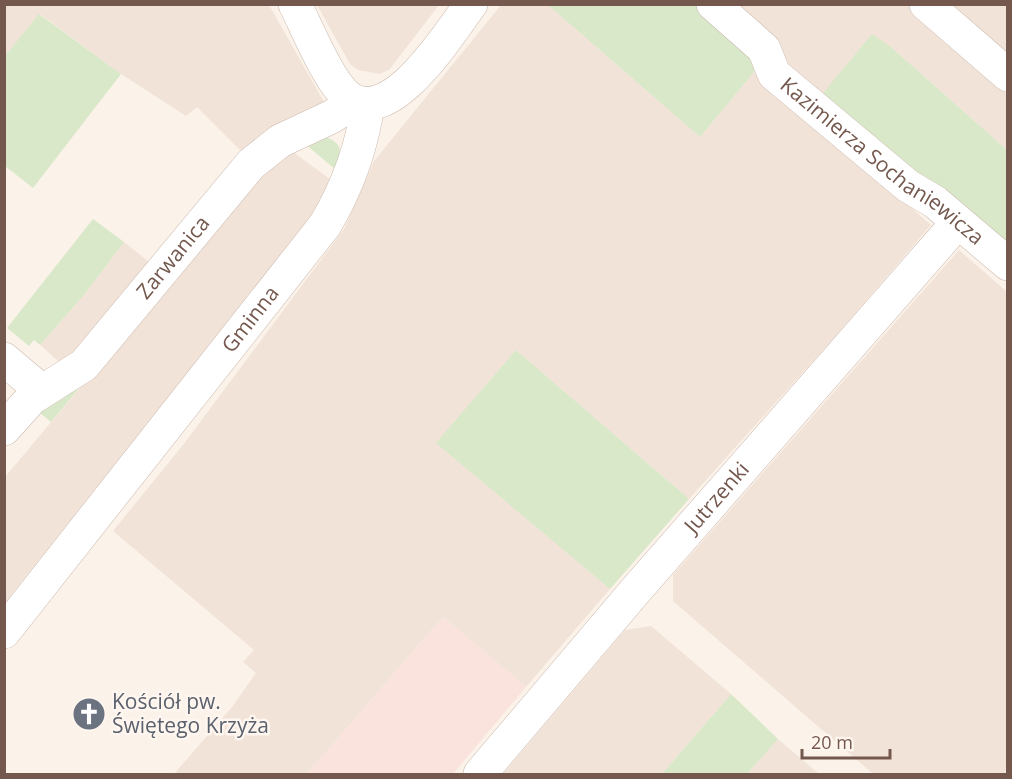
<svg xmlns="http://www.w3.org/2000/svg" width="1012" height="779" viewBox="0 0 1012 779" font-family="'Open Sans',sans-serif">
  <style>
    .residential { fill: #f2e3d8 }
    .commercial { fill: #fae3dd }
    .green { fill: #d8e8c8 }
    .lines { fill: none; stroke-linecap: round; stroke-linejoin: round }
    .minor-casing { stroke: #ccb9af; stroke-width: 34 }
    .minor { stroke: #fff; stroke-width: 33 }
    .labels { text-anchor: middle; stroke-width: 5; stroke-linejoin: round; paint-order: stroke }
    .street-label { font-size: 21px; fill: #74584e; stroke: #fef6ef }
    .worship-label { font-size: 21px; fill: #5b616d; stroke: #fef6ef; text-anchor: start }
  </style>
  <rect width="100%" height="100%" fill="#fbf2e9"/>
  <path class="residential" d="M5,5h264l55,97 -79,53 -48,-48 -11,9 -65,-42 -81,-60 -35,42z
    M317,5h122l-50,65 -9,4 -22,-4 -8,-6z
    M501,5h47l152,132 54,-65 177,153 -99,115 -143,159 -173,-149 -79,93 173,146 -84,98 -83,-70 -136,157h-133l58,-67 24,-34 -13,-11 11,-12 -141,-119 70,-86 161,-216 30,-68z
    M731,5h178l98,82v63l-116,-103 -72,51z
    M938,5h69v60z
    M293,152l41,30 -45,64 -284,356v-125l163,-194 109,-123z
    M124,242l29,23 -87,103 -26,-23 44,-50z
    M959,250l48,42v482h-136l1,-1 -199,-172v-26z
    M651,626l80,68 -69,80h-159l122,-144z
    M778,739l41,35h-72z"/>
  <path class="commercial" d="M443,617l83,70 -73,87h-146z"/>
  <path class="green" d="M548,5h150l59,52 -3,15 -54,65z
    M39,14l82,60 -88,114 -28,-22v-110z
    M872,34l19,13 116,103v99l-188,-151z
    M323,136c21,7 19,16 13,34l-32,-27z
    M93,219l31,23 -40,53 -44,50 -6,-5 -5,6 -22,-18z
    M516,350l173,149 -79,90 -174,-146z
    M85,381l-34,41 -12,-10z
    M731,694l47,45 -31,35h-85z"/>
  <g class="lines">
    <g class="minor-casing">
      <g id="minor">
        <path d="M295,4c12,24 33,76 52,92 42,36 103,-64 124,-92"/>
        <path id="s1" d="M713,4l51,45 10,25 134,112 27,16 73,62"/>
        <path d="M926,4l82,71"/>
        <path d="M4,359l38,32"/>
        <path id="s2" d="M4,429l28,-31 52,-33 167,-201 29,-23 51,-24 24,-15"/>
        <path id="s3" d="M4,632l321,-407c22,-37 37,-78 43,-121"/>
        <path id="s4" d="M480,774l156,-184 322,-368"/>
      </g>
    </g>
    <use href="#minor" class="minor"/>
  </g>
  <defs>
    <g id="church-disc" transform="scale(1.725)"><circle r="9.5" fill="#6b7280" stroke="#fef6ef"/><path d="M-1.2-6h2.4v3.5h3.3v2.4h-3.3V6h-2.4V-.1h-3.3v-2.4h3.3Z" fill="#fff"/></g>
  </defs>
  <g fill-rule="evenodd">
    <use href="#church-disc" x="89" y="714"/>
  </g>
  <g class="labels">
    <g class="street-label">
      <text dy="7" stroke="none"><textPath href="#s1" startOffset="234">Kazimierza Sochaniewicza</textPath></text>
      <text dy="7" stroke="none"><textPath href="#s2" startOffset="243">Zarwanica</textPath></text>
      <text dy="7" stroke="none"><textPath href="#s3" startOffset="398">Gminna</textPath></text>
      <text dy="7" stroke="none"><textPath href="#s4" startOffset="364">Jutrzenki</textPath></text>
    </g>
    <g class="worship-label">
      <text x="112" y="709">Kościół pw.<tspan x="112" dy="24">Świętego Krzyża</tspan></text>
    </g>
  </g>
  <rect width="1012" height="779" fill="none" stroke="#74584e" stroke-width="12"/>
  <path d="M802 749v9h88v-9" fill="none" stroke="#74584e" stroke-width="3"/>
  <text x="811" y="749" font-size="18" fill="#74584e" stroke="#fef6ef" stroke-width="4.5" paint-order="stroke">20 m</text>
</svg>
